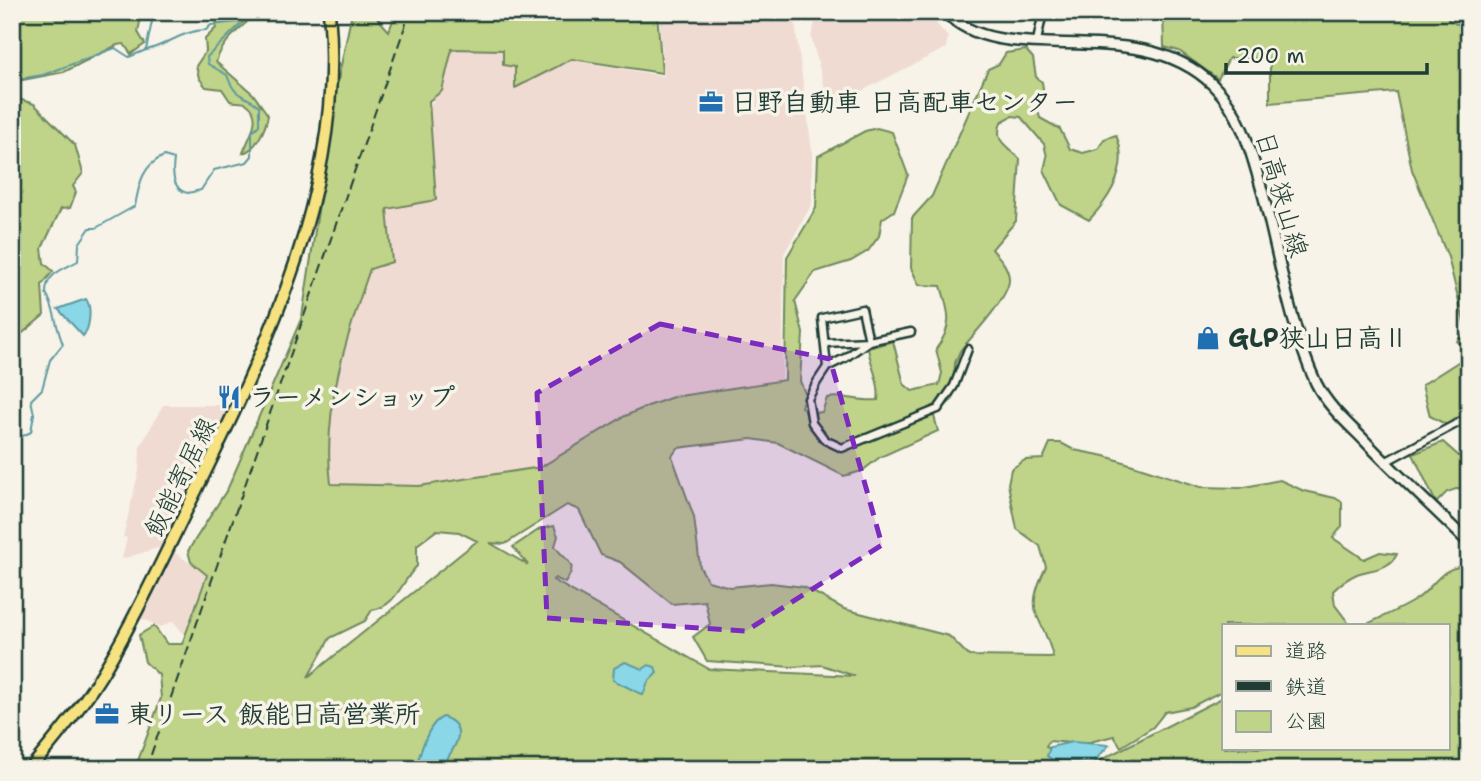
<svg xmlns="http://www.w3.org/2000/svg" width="1481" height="781" viewBox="0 0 1481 781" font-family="'Shantell Sans','Klee One',sans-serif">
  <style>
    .built { fill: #f0dbd2 }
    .green { fill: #bfd389; stroke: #6f885e; stroke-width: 2; fill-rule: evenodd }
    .water { fill: #89d7e7; stroke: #5f999f; stroke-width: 2 }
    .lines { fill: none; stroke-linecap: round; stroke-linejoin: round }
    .stream { stroke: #5f999f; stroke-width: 2 }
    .street-casing { stroke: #1f3d34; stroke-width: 11 }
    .secondary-casing { stroke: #1f3d34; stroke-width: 14 }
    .primary-casing { stroke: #1f3d34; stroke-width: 15 }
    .street { stroke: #f7f3e8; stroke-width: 6 }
    .secondary { stroke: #f7f3e8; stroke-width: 9 }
    .primary { stroke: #f6e281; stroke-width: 10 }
    .rail { stroke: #1f3d34; stroke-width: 2; stroke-dasharray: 10 5; stroke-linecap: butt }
    .marked { fill: #7b2cbf; fill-opacity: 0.2; stroke: #7b2cbf; stroke-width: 5; stroke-dasharray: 14 9; stroke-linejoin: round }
    .labels { text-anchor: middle; stroke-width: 7; stroke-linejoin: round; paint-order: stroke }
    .poi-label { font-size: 26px; font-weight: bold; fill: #1f3d34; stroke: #f7f3e8; text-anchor: start }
    .street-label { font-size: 26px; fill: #1f3d34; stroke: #f7f3e8 }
  </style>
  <rect width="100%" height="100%" fill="#f7f3e8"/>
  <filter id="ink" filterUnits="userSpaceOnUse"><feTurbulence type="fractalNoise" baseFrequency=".0143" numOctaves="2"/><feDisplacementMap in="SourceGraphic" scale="14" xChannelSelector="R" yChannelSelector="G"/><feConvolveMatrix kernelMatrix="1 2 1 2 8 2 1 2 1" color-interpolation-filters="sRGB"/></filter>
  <g filter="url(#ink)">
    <path class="built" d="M663,12h135l-3,11 17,128v53l-28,50 -2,133 -238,85 -126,22 -93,-7 3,-118 53,-164 59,-118 12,-43 48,4 164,28 -5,-62z
      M818,12h108l22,25 -2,11 -116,59 -19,-70z
      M163,405h69l-71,142 -39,12 5,-21 -4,-1 16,-67 1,-23z
      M171,550l35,24 -22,60 -11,-13 -12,6 -23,-10z"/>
    <path class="green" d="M12,12h130l-4,20 7,12 -14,10 -7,-10 -7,1 -53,27 -52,10z
      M218,12h80l-18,6 -28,-1c-15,15 -30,25 -36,45l37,32 15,21c-2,13 -12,35 -25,38 5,-14 21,-37 4,-49 -5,-3 -11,-1 -17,-3l-8,-12 -16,-2 -7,-9 -3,-12 10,-15 -1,-12 11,-11z
      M352,12h20l17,19 7,-19h261l5,61 -90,-14 -57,29v-21l-12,-2v-15l-51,-1 -10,42 -13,10 7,99 -49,9 5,53 -22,7c-24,69 -48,141 -39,215l88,2 122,-19 84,-51 23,-10 25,-9 112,-17 2,-123 29,-49 2,-52 47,-25 12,-3 15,4 16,43 -14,36 -12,8 -3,17 -11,15 -17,10 -36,11 -20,29 8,32 -3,48 5,12 -4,14 12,6 9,-1 5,-14c18,-3 33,4 51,2 3,-16 -8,-36 -10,-52l25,-7 11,43 8,7 27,-6 3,-12 -6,-24c18,-24 13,-36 5,-63l-22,-1 -8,-17 1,-50 20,-22 56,-127 11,-5 7,-11 20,-3 7,8 3,19 6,5 3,19 -8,5 3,12 20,11 10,20 13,4 15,-4 6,-10 12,-4c14,32 -6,63 -27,85l-28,-15 -17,-35 3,-13 -3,-13 -23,-27 -9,-1 -11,6c-7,21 5,22 19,37l-4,62 -24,28c7,8 16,17 17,29 2,18 -37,58 -49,73l-5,12 -2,36 -19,17 4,15 -58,26 -18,14 -18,5 -66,-33 -27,-4 -73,9 -6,8 22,61 6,50 8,14 22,6 41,-4 33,4 40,22 105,27 20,20 84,1c-11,-45 -31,-41 -7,-90l-6,-21 -23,-17 -9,-45 3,-15 14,-9 18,-1 7,-16h11l13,7 31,6 96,31 39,1 40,-8 24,11 31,7 7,4v24l-9,12 31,21 16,-7 17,2c-7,16 -27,15 -40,20 -9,4 -17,10 -24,17l2,14 15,20h-126v65l-33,17 -26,5 -12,15 -32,20 -7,-11 -32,8 -33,-3 -3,6 43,19 135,-69v51h224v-123h-83c16,-8 34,-15 50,-25 19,-11 24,-35 54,-34v203h-1334l26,-71 -2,-23 -14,-13 -6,-27 15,-9 13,18h15l25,-69 -16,-13 -3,-11 40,-63 74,-171 35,-232zM567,505l12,5 22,45 19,7 52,42 33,-3 5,23 -17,13 14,24 85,6 30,-2 33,11 -146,-7 -156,-89 2,-2 10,5c15,-23 1,-19 -10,-37l3,-10 -4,-10 -14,3 -27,18 15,18 -38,-22 15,1zM437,530l22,2 18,9 -169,136 22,-39 35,-17 7,-11c25,-4 29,-28 45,-44v-21z
      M1163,12h284l1,7 8,5 13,-2v329l-12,-10 9,-11 -18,-73 -36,-87 -16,-78 -126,11v-44l-41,-1 -11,21 -39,-28 -15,-4z
      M12,97l22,7 41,41 8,28 -10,13 3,6 -6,16 -9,1 -19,39 2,15 9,8 -11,14 2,30 -32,27z
      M1469,355v56l-22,14 -17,-9 -8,-31z
      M1443,442l26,23v25l-7,-3 -15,5 -11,11 -23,-49z"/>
    <path class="water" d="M86,299c6,8 4,30 -3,37l-25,-27z
      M625,662l18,7 6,-4 6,2 2,6 -9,9 -5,13 -30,-15 1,-12z
      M443,717c30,10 8,36 -3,52h-25c6,-16 12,-46 28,-52z
      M1072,742l37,3 -16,18 -40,-3 -6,-4 3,-9z"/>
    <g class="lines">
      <path class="stream" d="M147,50c22,-6 37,-20 59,-20l5,-5 27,-3
        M12,80l31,-5 72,-27 14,9 17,-7 8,-38
        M12,441l19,-9 3,-18 -3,-14 11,-11 8,-29 13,-16c-8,-18 -7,-34 -17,-51 0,-20 18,-24 32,-32l1,-17 11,-16h6l39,-22c4,-21 7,-41 29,-50l10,3c-2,14 -2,31 14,34l13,-3 13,-20 33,-8 5,-6v-24l7,-7v-19c-17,-14 -23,-6 -32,-31l-19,-11 -1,-7 41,-40 38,-5"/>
      <g class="street-casing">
        <path id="street" d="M1037,41l6,-29
          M911,332l-42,9 -24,17 -18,9 -10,15 -9,17 4,24 13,17 17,8 96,-39 16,-23 14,-37
          M825,343l44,-2 -7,-32 -40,9 5,49
          M1385,462l84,-45"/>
      </g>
      <g class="secondary-casing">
        <path id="secondary" d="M945,12c59,62 191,-2 268,73 30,29 39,71 50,109 15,58 28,136 53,189 11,22 29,38 47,56 34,36 71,69 106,104"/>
      </g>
      <g class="primary-casing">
        <path id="primary" d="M30,769c28,-34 57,-68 79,-107 31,-53 57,-110 84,-165 74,-150 153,-313 136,-485"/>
      </g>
      <use href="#street" class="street"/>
      <use href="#secondary" class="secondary"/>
      <use href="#primary" class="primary"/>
      <path class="rail" d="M146,769l264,-757"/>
    </g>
  </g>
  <path class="marked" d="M660,324l170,35 52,186 -136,86 -199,-13 -10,-225z"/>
  <defs>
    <g id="office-bare" transform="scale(1.89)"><path d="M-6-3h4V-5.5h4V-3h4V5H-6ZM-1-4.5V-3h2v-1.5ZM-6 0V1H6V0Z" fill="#1f6fb2" stroke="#f7f3e8" stroke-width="2.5" paint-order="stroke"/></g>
    <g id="shop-bare" transform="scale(1.89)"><path d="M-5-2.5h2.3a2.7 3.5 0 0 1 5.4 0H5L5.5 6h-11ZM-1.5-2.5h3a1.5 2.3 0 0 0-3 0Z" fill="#1f6fb2" stroke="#f7f3e8" stroke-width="2.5" paint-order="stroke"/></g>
    <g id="restaurant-bare" transform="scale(1.89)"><path d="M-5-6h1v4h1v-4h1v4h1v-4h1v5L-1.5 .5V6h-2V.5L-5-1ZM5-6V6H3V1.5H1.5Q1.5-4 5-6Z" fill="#1f6fb2" stroke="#f7f3e8" stroke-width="2.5" paint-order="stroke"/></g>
  </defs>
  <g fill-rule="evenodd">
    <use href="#office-bare" x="711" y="102"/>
    <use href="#shop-bare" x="1208" y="338"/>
    <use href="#restaurant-bare" x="229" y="397"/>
    <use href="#office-bare" x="107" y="714"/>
  </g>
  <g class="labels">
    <g class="poi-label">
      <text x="731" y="111">日野自動車 日高配車センター</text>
      <text x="1228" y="347">GLP狭山日高Ⅱ</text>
      <text x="249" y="406">ラーメンショップ</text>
      <text x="127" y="723">東リース 飯能日高営業所</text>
    </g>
    <g class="street-label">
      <text transform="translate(1282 194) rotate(74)" y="9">日高狭山線</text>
      <text transform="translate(180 477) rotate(-64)" y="9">飯能寄居線</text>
    </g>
  </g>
  <rect width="1481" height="781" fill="none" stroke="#f7f3e8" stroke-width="42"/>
  <rect x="21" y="21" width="1439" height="739" fill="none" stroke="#1f3d34" stroke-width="2.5" filter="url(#ink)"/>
  <rect x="1222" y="624" width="228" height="126" fill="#f7f3e8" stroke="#a1aaa0" stroke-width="2"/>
  <rect x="1236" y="646" width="35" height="10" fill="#f6e281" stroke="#a1aaa0" stroke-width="2"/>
  <text x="1285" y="658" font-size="21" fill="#1f3d34">道路</text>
  <rect x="1236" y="681" width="35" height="10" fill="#1f3d34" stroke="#a1aaa0" stroke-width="2"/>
  <text x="1285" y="694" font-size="21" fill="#1f3d34">鉄道</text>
  <rect x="1236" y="711" width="35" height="21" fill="#bfd389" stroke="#a1aaa0" stroke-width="2"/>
  <text x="1285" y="728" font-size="21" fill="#1f3d34">公園</text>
  <path d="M1226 63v10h201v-10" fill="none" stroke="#1f3d34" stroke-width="3.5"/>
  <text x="1236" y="63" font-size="21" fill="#1f3d34" stroke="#f7f3e8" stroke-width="5" paint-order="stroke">200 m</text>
</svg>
